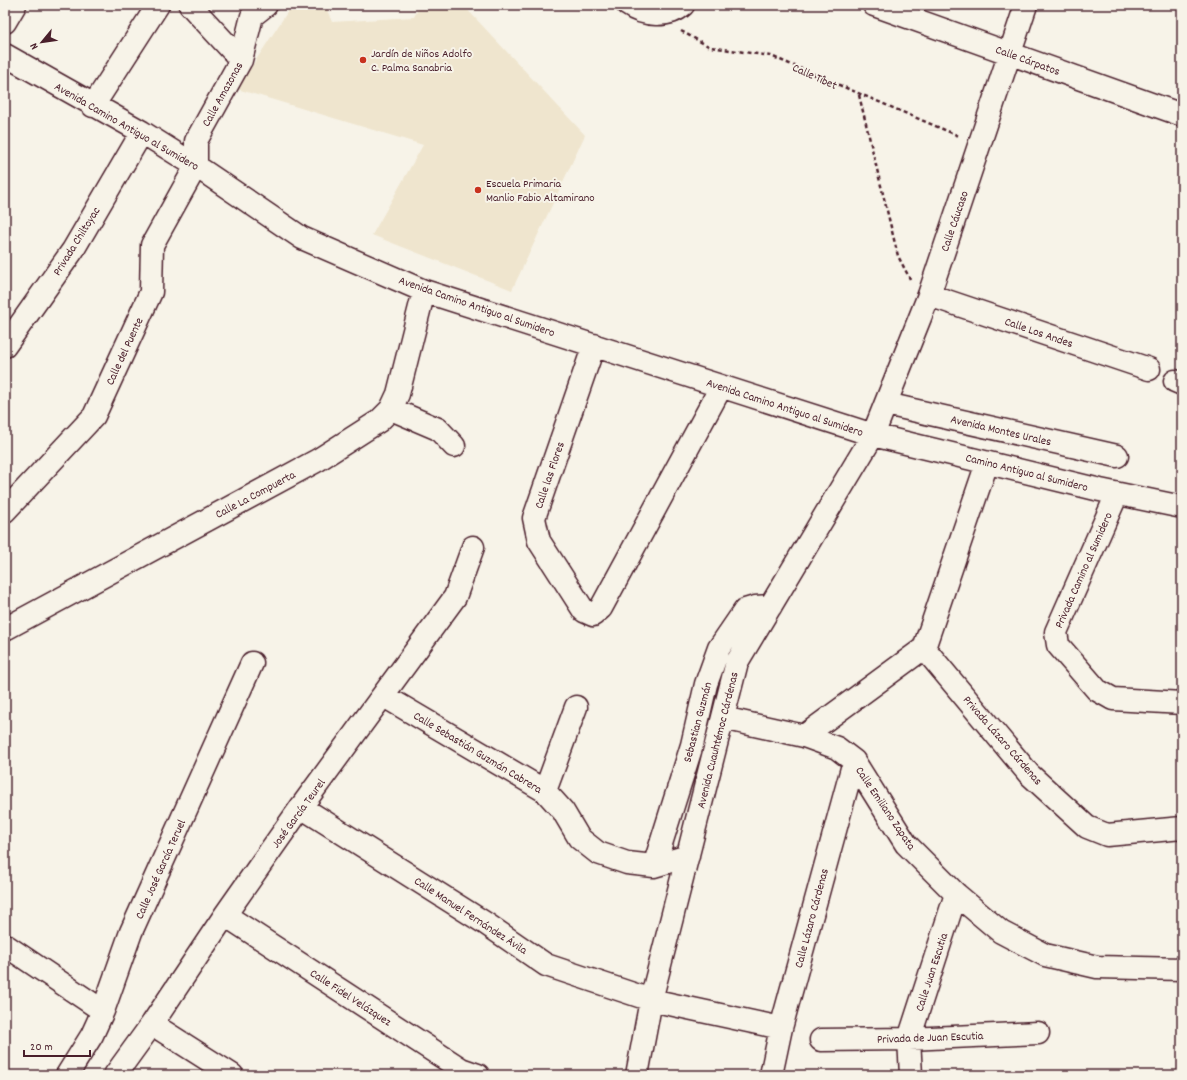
<svg xmlns="http://www.w3.org/2000/svg" width="1187" height="1080" viewBox="0 0 1187 1080" font-family="Dekko,sans-serif">
  <style>
    .built { fill: #efe5ce }
    .lines { fill: none; stroke-linecap: round; stroke-linejoin: round }
    .minor-casing { stroke: #4a1f2b; stroke-width: 25 }
    .path { stroke: #4a1f2b; stroke-width: 2.5; stroke-dasharray: 4 3; stroke-linecap: butt }
    .minor { stroke: #f7f3e8; stroke-width: 22 }
    .poi-dot { fill: #c8321e; stroke: #f7f3e8; stroke-width: 1.5 }
    .labels { text-anchor: middle; stroke-width: 4; stroke-linejoin: round; paint-order: stroke }
    .poi-label { font-size: 12px; fill: #4a1f2b; stroke: #f7f3e8; text-anchor: start }
    .street-label { font-size: 12px; fill: #4a1f2b; stroke: #f7f3e8 }
  </style>
  <rect width="100%" height="100%" fill="#f7f3e8"/>
  <filter id="ink" filterUnits="userSpaceOnUse"><feTurbulence type="fractalNoise" baseFrequency=".025" numOctaves="2"/><feDisplacementMap in="SourceGraphic" scale="8" xChannelSelector="R" yChannelSelector="G"/><feConvolveMatrix kernelMatrix="1 2 1 2 8 2 1 2 1" color-interpolation-filters="sRGB"/></filter>
  <g filter="url(#ink)">
    <path class="built" d="M292,5h33l7,17 82,-5 6,-12h43l122,130 -73,155 -140,-55 51,-90 -186,-56z"/>
    <g class="lines">
      <g class="minor-casing">
        <path id="minor" d="M190,5l51,55
          M628,5c15,11 41,13 55,0
          M874,5l308,110
          M5,22l10,-17
          M5,55l137,77 54,34 106,72 122,53 449,144 227,55 82,17
          M93,106l65,-101
          M929,295l220,74
          M594,345l-60,173 5,23 45,70 9,4 8,-7 120,-221
          M5,346l68,-96 69,-118
          M1175,381l7,3
          M886,404l231,52
          M391,409l47,20 16,17
          M1117,494l-61,138 2,13 39,45 16,9 69,4
          M5,511l89,-95 57,-124 1,-47 44,-79v-25l45,-81 11,-44 14,-11
          M5,629l313,-169 61,-39 12,-12 7,-15 26,-103
          M924,648l105,126 58,53 20,8 75,-7
          M384,696l161,95 18,20 16,27 19,15 29,10 27,3 34,-10
          M723,718l81,18 33,12 17,13 52,83 50,50 45,38 44,23 52,12 85,2
          M804,736l120,-88 63,-185
          M545,791l31,-84
          M301,807l184,116 61,42 105,35 130,28
          M654,866l38,-121 14,-61 13,-36 26,-38 10,-3 16,-1
          M225,915l236,154 17,6
          M5,945l98,66
          M152,1024l80,51
          M821,1040l88,-1 129,-6
          M67,1075l25,-40 11,-24 28,-79 121,-269
          M115,1075l37,-51 73,-109 76,-108 154,-210 18,-50
          M637,1075l14,-75 86,-338 136,-227 56,-140 97,-290
          M771,1075l10,-47 73,-267
          M911,1075l-2,-36 47,-145"/>
      </g>
      <path class="path" d="M681,31l29,16 61,9 188,80
        M859,95l39,161 12,23"/>
      <use href="#minor" class="minor"/>
    </g>
  </g>
  <g class="poi-dot">
    <circle cx="363" cy="60" r="4"/>
    <circle cx="478" cy="190" r="4"/>
  </g>
  <g class="labels">
    <g class="poi-label">
      <text x="371" y="57">Jardín de Niños Adolfo<tspan x="371" dy="14">C. Palma Sanabria</tspan></text>
      <text x="486" y="187">Escuela Primaria<tspan x="486" dy="14">Manlio Fabio Altamirano</tspan></text>
    </g>
    <g class="street-label">
      <text transform="translate(1028 60) rotate(20)" y="4">Calle Cárpatos</text>
      <text transform="translate(815 76) rotate(24)" y="4">Calle Tíbet</text>
      <text transform="translate(222 94) rotate(-61)" y="4">Calle Amazonas</text>
      <text transform="translate(127 126) rotate(30)" y="4">Avenida Camino Antiguo al Sumidero</text>
      <text transform="translate(954 221) rotate(-71)" y="4">Calle Cáucaso</text>
      <text transform="translate(76 241) rotate(-58)" y="4">Privada Chiltoyac</text>
      <text transform="translate(477 306) rotate(19)" y="4">Avenida Camino Antiguo al Sumidero</text>
      <text transform="translate(1039 332) rotate(19)" y="4">Calle Los Andes</text>
      <text transform="translate(124 351) rotate(-65)" y="4">Calle del Puente</text>
      <text transform="translate(785 407) rotate(18)" y="4">Avenida Camino Antiguo al Sumidero</text>
      <text transform="translate(1001 430) rotate(13)" y="4">Avenida Montes Urales</text>
      <text transform="translate(1027 472) rotate(14)" y="4">Camino Antiguo al Sumidero</text>
      <text transform="translate(549 475) rotate(-71)" y="4">Calle las Flores</text>
      <text transform="translate(255 494) rotate(-28)" y="4">Calle La Compuerta</text>
      <text transform="translate(1083 570) rotate(-66)" y="4">Privada Camino al Sumidero</text>
      <text transform="translate(697 722) rotate(-75)" y="4">Sebastian Guzmán</text>
      <text transform="translate(717 740) rotate(-76)" y="4">Avenida Cuauhtémoc Cárdenas</text>
      <text transform="translate(1003 740) rotate(49)" y="4">Privada Lázaro Cárdenas</text>
      <text transform="translate(478 752) rotate(31)" y="4">Calle Sebastián Guzmán Cabrera</text>
      <text transform="translate(886 808) rotate(56)" y="4">Calle Emiliano Zapata</text>
      <text transform="translate(298 813) rotate(-54)" y="4">José García Teurel</text>
      <text transform="translate(160 869) rotate(-66)" y="4">Calle José García Teruel</text>
      <text transform="translate(471 915) rotate(33)" y="4">Calle Manuel Fernández Ávila</text>
      <text transform="translate(811 918) rotate(-75)" y="4">Calle Lázaro Cárdenas</text>
      <text transform="translate(931 972) rotate(-72)" y="4">Calle Juan Escutia</text>
      <text transform="translate(351 997) rotate(33)" y="4">Calle Fidel Velázquez</text>
      <text transform="translate(930 1037) rotate(-2)" y="4">Privada de Juan Escutia</text>
    </g>
  </g>
  <rect width="1187" height="1080" fill="none" stroke="#f7f3e8" stroke-width="20"/>
  <rect x="10" y="10" width="1167" height="1060" fill="none" stroke="#4a1f2b" stroke-width="1.5" filter="url(#ink)"/>
  <g transform="translate(42 42) rotate(241)" stroke="#f7f3e8" stroke-width="3" paint-order="stroke">
  <path d="M0-3L7 15L0 10L-7 15Z" fill="#4a1f2b"/>
  <text y="-6" font-size="11" font-weight="bold" text-anchor="middle" fill="#4a1f2b">N</text>
  </g>
  <path d="M24 1050v6h66v-6" fill="none" stroke="#4a1f2b" stroke-width="2"/>
  <text x="30" y="1050" font-size="12" fill="#4a1f2b" stroke="#f7f3e8" stroke-width="3" paint-order="stroke">20 m</text>
</svg>
